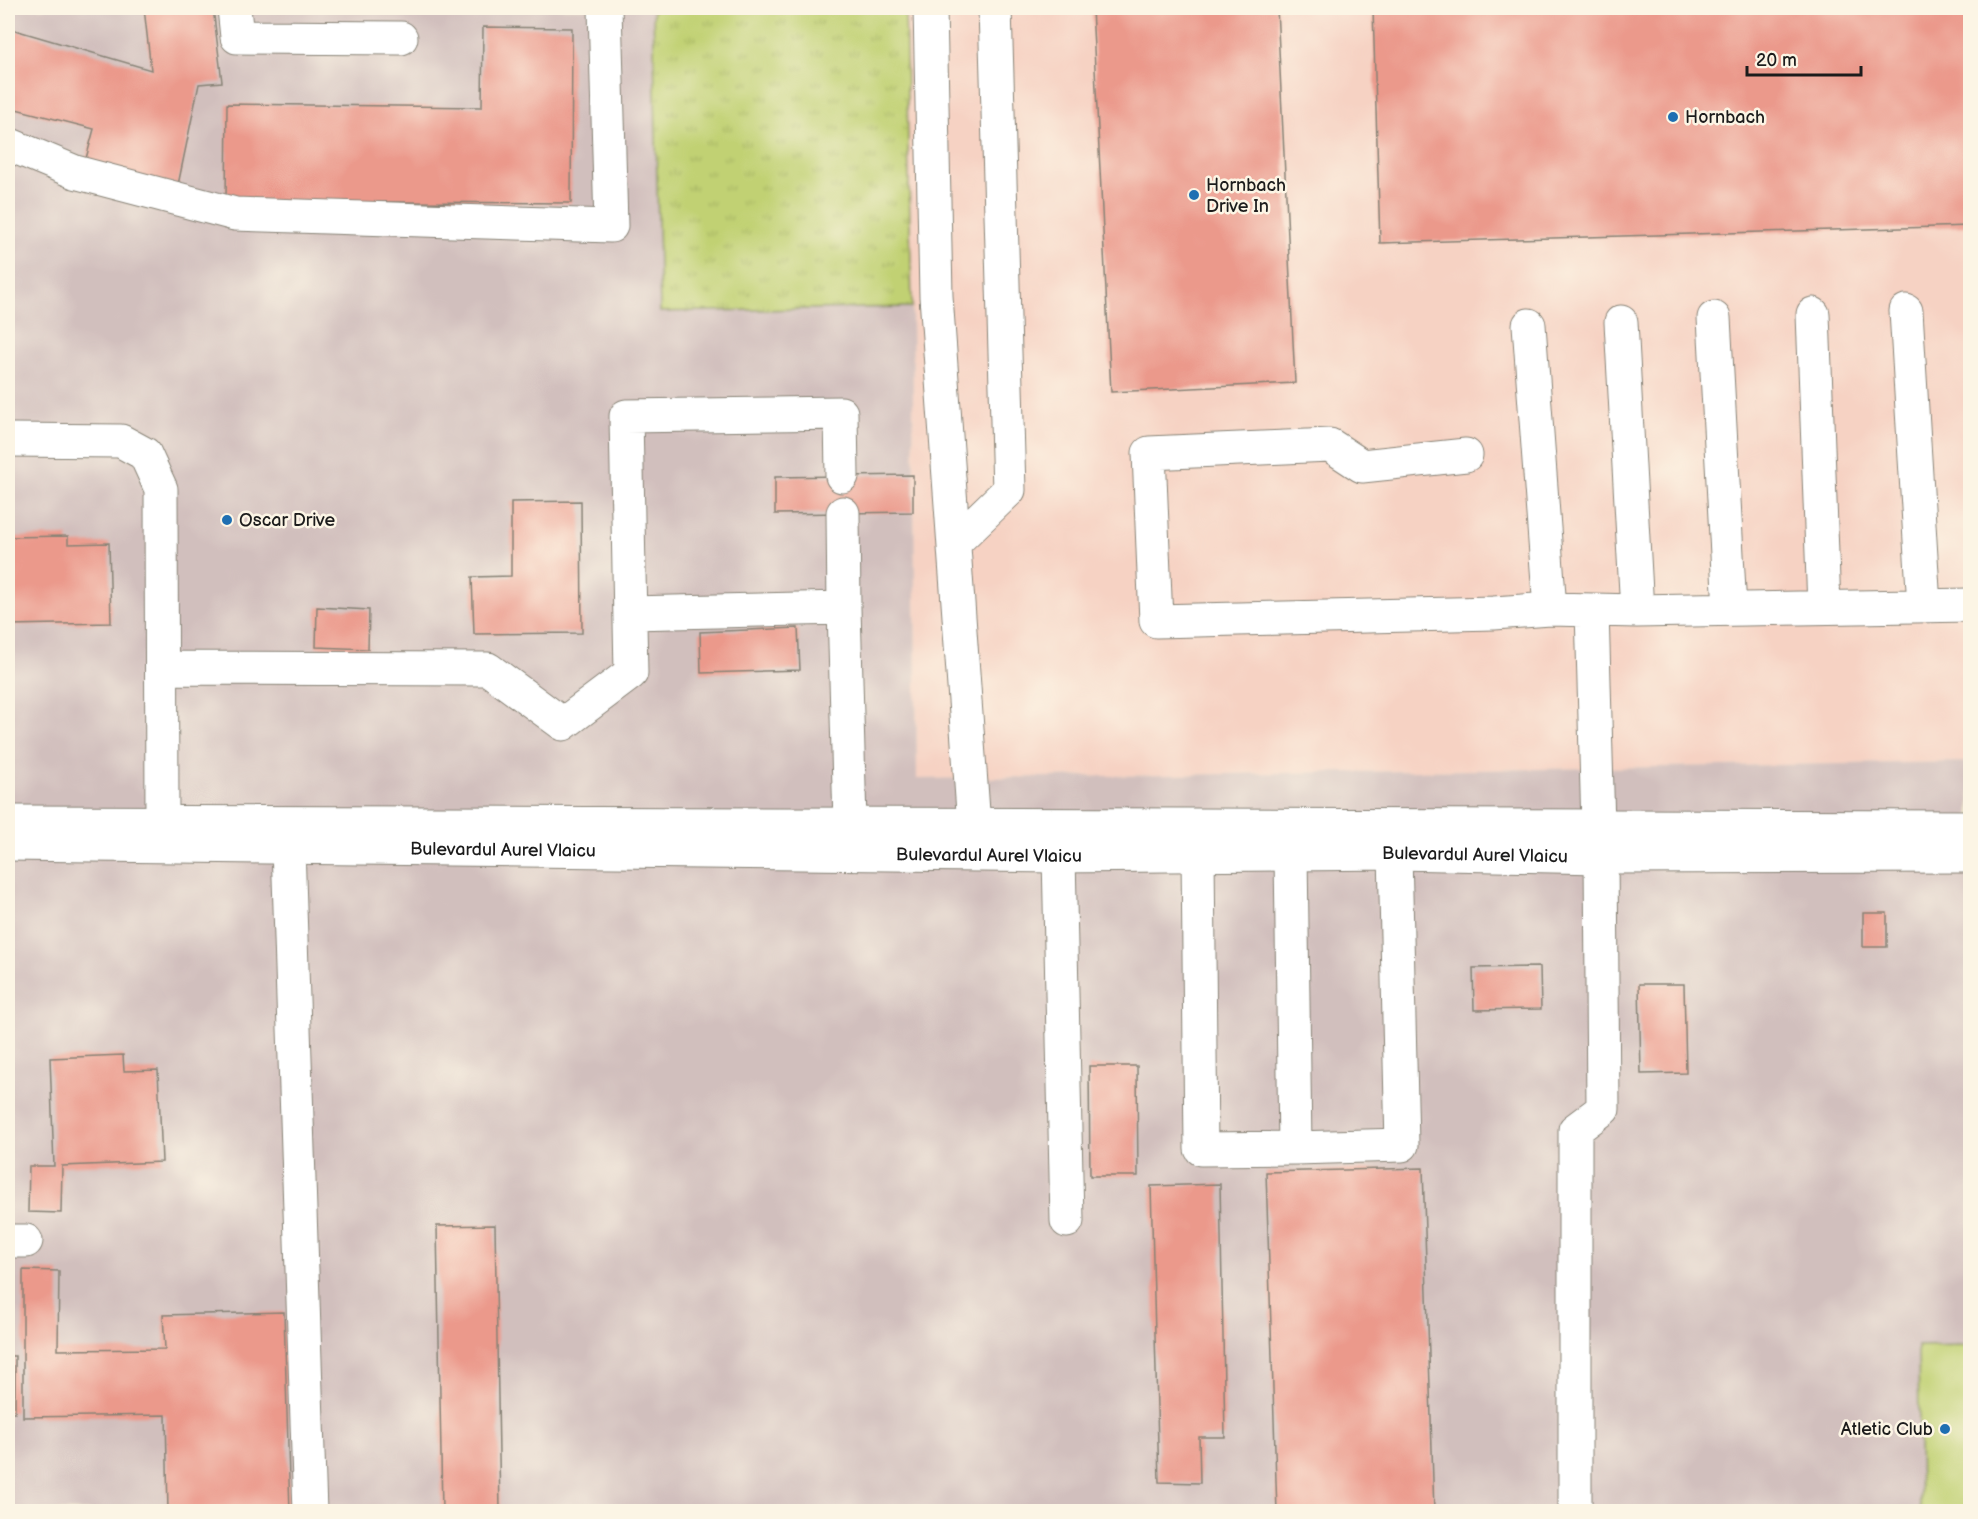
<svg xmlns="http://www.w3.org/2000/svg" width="1978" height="1519" viewBox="0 0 1978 1519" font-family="'Balsamiq Sans',sans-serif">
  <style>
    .built { fill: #f6d2c3 }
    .industrial { fill: #d1bfbd }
    .grass { fill: url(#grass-tufts); stroke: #6e7648; stroke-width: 1.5 }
    .pitch { fill: #c1d173; stroke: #6e7648; stroke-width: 1.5 }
    .building { fill: #eb998b }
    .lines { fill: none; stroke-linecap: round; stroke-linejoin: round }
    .minor-casing { stroke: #888376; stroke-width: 35 }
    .major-casing { stroke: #888376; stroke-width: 35 }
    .minor { stroke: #fff; stroke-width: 33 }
    .major { stroke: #fff; stroke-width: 33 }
    .poi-dot { fill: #1f6fb2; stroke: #fcf5e5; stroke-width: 2 }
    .labels { text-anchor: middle; stroke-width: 5; stroke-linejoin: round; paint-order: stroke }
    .poi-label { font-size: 18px; fill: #1c1c1c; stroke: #fcf5e5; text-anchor: start }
    .street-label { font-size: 18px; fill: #1c1c1c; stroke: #fcf5e5 }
  </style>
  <defs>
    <pattern id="grass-tufts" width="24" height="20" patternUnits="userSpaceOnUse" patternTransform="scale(1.5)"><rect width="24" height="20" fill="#c1d173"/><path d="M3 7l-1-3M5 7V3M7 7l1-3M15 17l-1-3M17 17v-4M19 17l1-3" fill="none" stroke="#a5b363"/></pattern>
  </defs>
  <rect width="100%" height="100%" fill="#fcf5e5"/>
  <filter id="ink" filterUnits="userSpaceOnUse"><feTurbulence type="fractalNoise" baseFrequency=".0167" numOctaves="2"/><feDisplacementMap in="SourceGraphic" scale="12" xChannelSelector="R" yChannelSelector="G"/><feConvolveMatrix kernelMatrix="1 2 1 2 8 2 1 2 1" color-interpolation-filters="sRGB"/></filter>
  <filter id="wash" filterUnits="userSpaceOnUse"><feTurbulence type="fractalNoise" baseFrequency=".008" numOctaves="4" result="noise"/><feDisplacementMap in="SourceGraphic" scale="24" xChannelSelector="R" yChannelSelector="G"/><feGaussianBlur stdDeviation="1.35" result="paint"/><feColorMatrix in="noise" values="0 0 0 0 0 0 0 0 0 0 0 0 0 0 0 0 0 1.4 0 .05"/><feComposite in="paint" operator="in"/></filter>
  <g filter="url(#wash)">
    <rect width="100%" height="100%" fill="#f3eacf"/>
    <path class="built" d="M652,8h1318v754l-1053,17 -5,-472 -252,5z"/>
    <path class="industrial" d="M8,8h644l8,303 252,-4 5,472 1053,-17v749h-1962z"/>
    <path class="grass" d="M653,8h252l7,299 -252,5z"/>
    <path class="pitch" d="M1970,1345v166h-50l-2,-165z"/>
    <g id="blocks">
      <path class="building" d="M144,8h69l9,74 -23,2 -21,101 -94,-19 10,-37 -86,-22v-79l143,42z
        M1092,8h185l18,375 -184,9z
        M1373,8h597v218l-590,17z
        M483,27l89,1 -1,175 -345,-2 1,-97 255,3z
        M913,475v37l-138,2v-37z
        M581,501l1,132 -108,1 -2,-57 39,-1v-74z
        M68,536v8l41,-1 2,80 -103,2v-88z
        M317,607l52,3 -1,39 -52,-2z
        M798,628l2,42 -99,3 -1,-41z
        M1863,913h24v34h-24z
        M1540,967l1,42 -67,1 -1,-42z
        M1639,984h45l2,89 -45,1z
        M123,1055l1,16 34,-1 4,92 -100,4 -1,47 -33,-1 1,-46h25l-4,-108z
        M1089,1066h48l1,110h-48z
        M1423,1168l11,344h-157l-11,-340z
        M1220,1184l5,253h-26l1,46 -41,-1 -8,-296z
        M495,1225l5,287h-58l-5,-286z
        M23,1270l36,1 -1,79 107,-1 -2,-34 121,-3 6,200h-122l-2,-97 -143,2z
        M8,1356h7v56h-7z"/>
    </g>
  </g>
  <g filter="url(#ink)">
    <use href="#blocks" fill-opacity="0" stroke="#888376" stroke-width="1.5"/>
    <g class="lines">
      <g class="minor-casing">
        <path id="minor" d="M234,8l3,29 164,1
          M930,8l6,288 38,530
          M8,144l67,28 160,42 376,12 -6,-218
          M1906,311l18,295
          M1813,314l11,293
          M1714,318l16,291
          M1621,322l16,289
          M1529,325l21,284
          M8,440l113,1 24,13 16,35 1,333
          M1466,455l-104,11 -32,-21 -181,8 7,168 338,-8 56,-4 87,2 333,-6
          M843,513l1,95
          M955,542l54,-52 -14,-482
          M1592,610l6,217
          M630,613l214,-5 6,215
          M162,668l326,1 75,55 68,-51 -5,-257 215,-3 1,63
          M288,847l22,665
          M1291,854l4,294 107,-3 -7,-292
          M1198,855l3,294 94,-1
          M1059,856l8,365
          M8,1241h18
          M1575,1512v-382l28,-21 -2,-252"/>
      </g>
      <g class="major-casing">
        <g id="major">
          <path d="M8,822l1962,5"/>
          <path id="s1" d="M8,844l1051,12 336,-3 206,4 369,-1"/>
        </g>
      </g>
      <use href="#minor" class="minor"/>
      <use href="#major" class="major"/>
    </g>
  </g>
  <g class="poi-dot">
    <circle cx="1673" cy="117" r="6"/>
    <circle cx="1194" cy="195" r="6"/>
    <circle cx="227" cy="520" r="6"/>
    <circle cx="1945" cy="1429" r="6"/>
  </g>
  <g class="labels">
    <g class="poi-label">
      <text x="1685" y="123">Hornbach</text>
      <text x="1206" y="191">Hornbach<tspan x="1206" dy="21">Drive In</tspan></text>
      <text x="239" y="526">Oscar Drive</text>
      <text x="1933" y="1435" text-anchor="end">Atletic Club</text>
    </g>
    <g class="street-label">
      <text dy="6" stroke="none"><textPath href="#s1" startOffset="495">Bulevardul Aurel Vlaicu</textPath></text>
      <text dy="6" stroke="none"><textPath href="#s1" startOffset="981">Bulevardul Aurel Vlaicu</textPath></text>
      <text dy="6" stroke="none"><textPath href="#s1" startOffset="1467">Bulevardul Aurel Vlaicu</textPath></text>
    </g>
  </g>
  <rect width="1978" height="1519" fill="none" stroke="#fcf5e5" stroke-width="30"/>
  <path d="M1747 66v9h114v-9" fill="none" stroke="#1c1c1c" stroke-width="3"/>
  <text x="1756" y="66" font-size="18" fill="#1c1c1c" stroke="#fcf5e5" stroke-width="4.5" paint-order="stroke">20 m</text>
</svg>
